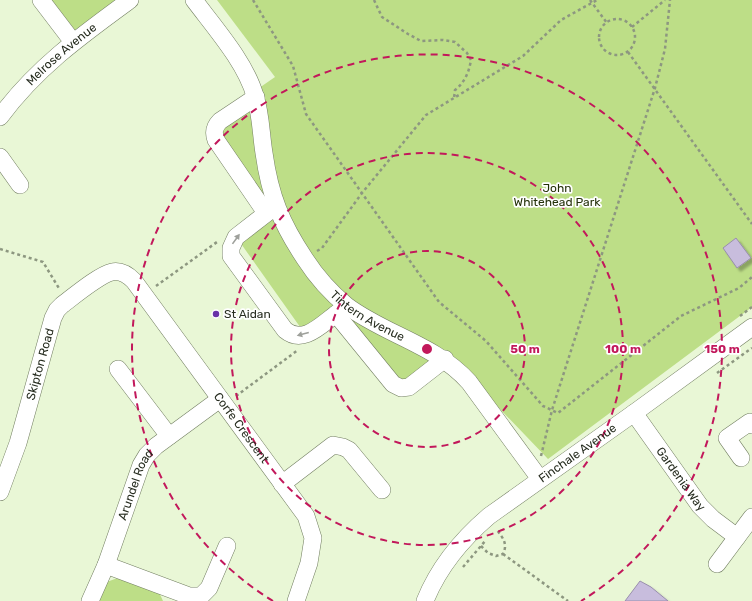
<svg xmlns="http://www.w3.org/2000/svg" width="752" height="601" viewBox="0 0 752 601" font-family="Rubik,sans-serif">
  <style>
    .green { fill: #bdde87 }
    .building { fill: #c8bddd; stroke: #998ead; filter: url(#shadow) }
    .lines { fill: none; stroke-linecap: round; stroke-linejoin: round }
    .minor-casing { stroke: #737f62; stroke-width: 18 }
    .path { stroke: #8d9780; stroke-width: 2.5; stroke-dasharray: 3 3; stroke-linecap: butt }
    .minor { stroke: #fff; stroke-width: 17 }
    .oneway { fill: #9ea09b }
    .ring { fill: none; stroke: #c2185b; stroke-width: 2; stroke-dasharray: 7 5 }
    .poi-dot { fill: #6931a8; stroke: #fff; stroke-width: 1.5 }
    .labels { text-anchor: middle; stroke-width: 3.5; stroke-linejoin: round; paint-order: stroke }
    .street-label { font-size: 12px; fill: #272d20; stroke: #fff }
    .park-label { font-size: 12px; fill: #243109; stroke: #fff }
    .poi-label { font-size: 12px; fill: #272d20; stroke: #fff; text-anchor: start }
    .centre { fill: #c2185b; stroke: #fff; stroke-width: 2 }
    .ring-label { font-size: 12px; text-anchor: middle; font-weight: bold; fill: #c2185b; stroke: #fff; stroke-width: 3.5; stroke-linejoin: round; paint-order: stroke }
  </style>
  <defs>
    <filter id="shadow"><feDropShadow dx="3.5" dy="3.5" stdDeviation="1" flood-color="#0004"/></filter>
  </defs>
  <rect width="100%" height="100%" fill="#e9f7d6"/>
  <path class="green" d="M46,0h77l-49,37z
    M217,0h535v307l-204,152 -97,-101 -6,1 -46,38 -61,-74 -28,18 -78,-110 27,-21 -50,-80 34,-31 32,-22z
    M123,576l35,14 5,11h-67l8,-18z"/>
  <path class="building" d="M736,238l15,20 -14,10 -14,-20z
    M640,581l11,6 17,14h-43z"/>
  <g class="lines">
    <g class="minor-casing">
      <g id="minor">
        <path d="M41,0l32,42"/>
        <path id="s1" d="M194,0c21,28 52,63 61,96 6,18 6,39 9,57 6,43 17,70 41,106 11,17 26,34 42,47 39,29 89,39 122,76l71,97"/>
        <path d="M256,97l-36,24c-6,6 -7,11 -4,19l50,73"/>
        <path id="s2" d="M0,117c36,-49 82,-82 130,-117"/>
        <path d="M0,157l20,28"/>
        <path d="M276,206l-40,31 -5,11v8l54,74c18,15 36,-5 51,-16"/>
        <path d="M345,307l-9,7 57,70 8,4 8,-1 36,-28"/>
        <path d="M118,369l51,67"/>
        <path id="s3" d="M634,413l66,93 13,13 24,18"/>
        <path d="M741,458l-14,-20 23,-16 2,3"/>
        <path d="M282,484l51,-39 10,2 6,3 33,40"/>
        <path id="s4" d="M0,492l18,-49 35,-125 4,-8 5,-5c12,-9 37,-30 50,-33 9,-2 16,3 22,9l172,235 7,22 -4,25 -13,38"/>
        <path d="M717,564l35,-47"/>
        <path d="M106,565l83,31h12l8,-8 18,-42"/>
        <path id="s5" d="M90,601l16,-36 35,-100 6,-10 9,-9 64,-47"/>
        <path id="s6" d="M425,601c14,-35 36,-61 64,-85l145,-103 118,-86"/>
      </g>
    </g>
    <path class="path" d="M253,0l40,66 13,48 133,188 47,39 57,65 15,7 123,-97 58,-28 13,-11
      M374,0l8,17 26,17 13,7 22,-1 12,2 12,11 4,7c-2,12 -6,22 -16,30l-1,8
      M590,0l17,23
      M599 37a18 18 0 1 1 36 0a18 18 0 1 1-36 0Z
      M632,27l33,-27
      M628,52l124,172
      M0,249l43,13 17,28
      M317,251l5,-3 40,-55 64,-78 97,-59 38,-36 36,-20
      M156,286l61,-44
      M740,316l12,-9
      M717,373l35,-25
      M236,396l62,-46
      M541,456l11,-46 103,-322 10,-39 5,-49
      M481,546l7,7 8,3 7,-2c5,-10 0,-16 -6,-24
      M503,554l65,47
      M463,567l23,-27"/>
    <use href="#minor" class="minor"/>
  </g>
  <defs><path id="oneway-solid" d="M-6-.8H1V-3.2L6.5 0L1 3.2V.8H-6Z"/></defs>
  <g class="oneway">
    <use href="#oneway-solid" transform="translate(236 239) rotate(-54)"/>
    <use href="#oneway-solid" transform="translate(303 334) rotate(165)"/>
  </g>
  <g class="ring">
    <circle cx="427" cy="349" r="98"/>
    <circle cx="427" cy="349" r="196"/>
    <path d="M273 601A295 295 0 1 1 581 601"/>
  </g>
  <circle class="poi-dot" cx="216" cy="314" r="4"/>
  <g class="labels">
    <g class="street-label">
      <text dy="4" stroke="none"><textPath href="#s2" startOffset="88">Melrose Avenue</textPath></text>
      <text dy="4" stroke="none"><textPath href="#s1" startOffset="373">Tintern Avenue</textPath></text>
      <text dy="4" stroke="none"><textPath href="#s4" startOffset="134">Skipton Road</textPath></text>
      <text dy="4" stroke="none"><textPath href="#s4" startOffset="465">Corfe Crescent</textPath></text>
      <text dy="4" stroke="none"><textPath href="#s6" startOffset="216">Finchale Avenue</textPath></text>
      <text dy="4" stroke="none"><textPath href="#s3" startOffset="81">Gardenia Way</textPath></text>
      <text dy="4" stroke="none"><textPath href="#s5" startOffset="125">Arundel Road</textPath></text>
    </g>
    <g class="park-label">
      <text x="557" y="192">John<tspan x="557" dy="14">Whitehead Park</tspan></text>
    </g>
    <g class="poi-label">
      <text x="224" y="318">St Aidan</text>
    </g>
  </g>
  <circle cx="427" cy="349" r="6" class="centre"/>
  <g class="ring-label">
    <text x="525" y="353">50 m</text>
    <text x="623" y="353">100 m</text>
    <text x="722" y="353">150 m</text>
  </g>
</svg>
